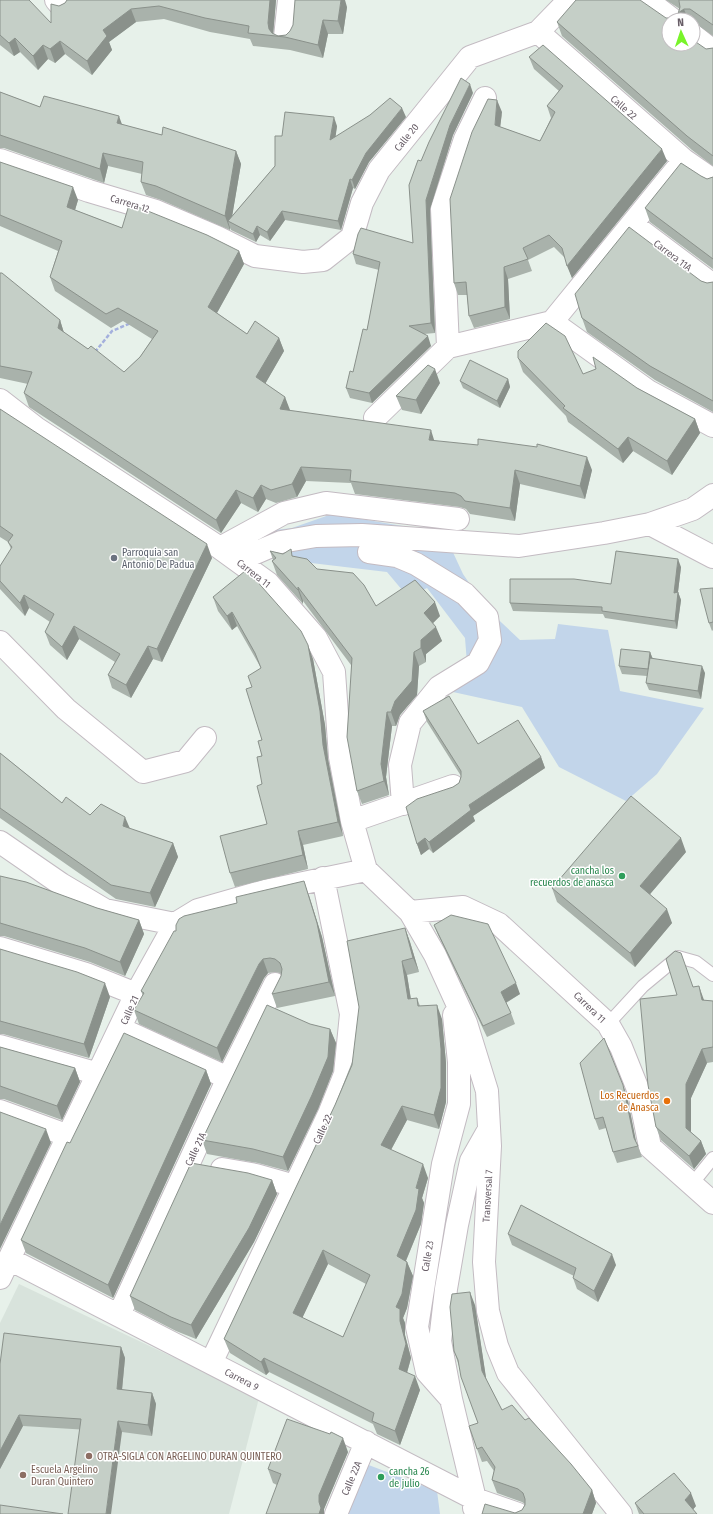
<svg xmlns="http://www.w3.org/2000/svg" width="713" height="1514" viewBox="0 0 713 1514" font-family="'Fira Sans Condensed',sans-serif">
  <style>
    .education { fill: #d8e3dc }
    .green { fill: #c2d5ea }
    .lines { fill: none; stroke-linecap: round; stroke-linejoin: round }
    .lane-casing { stroke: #c3bbc2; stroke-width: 14 }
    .street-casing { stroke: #c3bbc2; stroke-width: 24 }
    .path { stroke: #a4b0dd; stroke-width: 2.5; stroke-dasharray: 4 2; stroke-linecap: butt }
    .lane { stroke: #fff; stroke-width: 12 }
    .street { stroke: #fff; stroke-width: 22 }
    .wall { fill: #a9b2ab; fill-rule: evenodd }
    .shaded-wall { fill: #8a918b }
    .building { fill: #c5cfc7; stroke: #8a918b; fill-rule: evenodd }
    .worship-dot { fill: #6b7280; stroke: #fff; stroke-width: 1.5 }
    .leisure-dot { fill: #2e9e5b; stroke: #fff; stroke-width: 1.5 }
    .food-dot { fill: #e8710a; stroke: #fff; stroke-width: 1.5 }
    .education-dot { fill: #8d6e63; stroke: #fff; stroke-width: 1.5 }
    .labels { text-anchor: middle; stroke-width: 3; stroke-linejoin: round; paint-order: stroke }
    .street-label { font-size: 10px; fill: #685e67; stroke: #fff }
    .worship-label { font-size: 10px; fill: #5b616d; stroke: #fff; text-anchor: start }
    .leisure-label { font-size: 10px; fill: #27864d; stroke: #fff; text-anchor: end }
    .food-label { font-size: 10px; fill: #c56008; stroke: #fff; text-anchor: end }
    .education-label { font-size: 10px; fill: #785e54; stroke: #fff; text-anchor: start }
  </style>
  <rect width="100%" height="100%" fill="#e7f1ea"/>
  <path class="education" d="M19,1284l240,114 -30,116h-229v-191z"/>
  <path class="green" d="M332,514l112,19 19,41 24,35 33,31 35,-1 3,-15 50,6 12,61 84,17 -47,66 -31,27 -67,-34 -37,-60 -69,-15 14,-29 -2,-25 -38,-50 -19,9 -21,-25 -118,-14 -21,-14 18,-13 26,-3z
    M366,1464l71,27 3,23h-95z"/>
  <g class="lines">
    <g class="lane-casing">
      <path id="lane" d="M608,1024l35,-38 35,-29 18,5 17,13
        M692,1184l21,-26"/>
    </g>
    <g class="street-casing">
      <path id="street" d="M56,0l6,7
        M647,0l26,20
        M538,32l146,128 29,20
        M693,35l20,16
        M285,37l4,-37
        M0,160l89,31 67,20 61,26 38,19 48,6 20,-2 29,-23 10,-34 17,-33 91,-113 68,-25 31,-32
        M632,224l81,61
        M552,322l96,69 65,35
        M448,347l-6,-138 23,-70 20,-41
        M0,400l36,28 184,120 48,35 48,55 18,34 6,85 12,64 14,49
        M375,418l73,-71 104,-25 132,-162
        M650,524l43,-15 20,-14
        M220,548l64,-35 42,-10 132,16
        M369,552l28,4 19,8 49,30 22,23 3,23 -12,23 -39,24 -29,36 -10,42 3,39
        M239,560l42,-18 35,-6 46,-1 157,11 85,-13 46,-9 63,33
        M0,642l66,67 77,63 43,-11 19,-23
        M352,821l101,-35
        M0,842l61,42 44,26 70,14
        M366,870l44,42 25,43 31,68 21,68 3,55 -6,116 4,49 9,35 11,27 113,141
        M410,912l53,-5 36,17 109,100 13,23 18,45 11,55 63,56
        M0,948l86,26 50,20
        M454,1015l5,47v42l-16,60 -26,163 10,45 24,27 24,100 -1,9
        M121,1029l107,49
        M0,1046l99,28
        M0,1111l69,25
        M222,1169l34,6 39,11
        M9,1259l466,240 43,15
        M0,1278l136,-284 39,-70 23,-14 67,-19 101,-21
        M119,1315l109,-237 47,-94
        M211,1363l118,-249 16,-40 6,-60 -28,-136
        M451,1399l-11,-58 6,-52 11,-64 14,-64 17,-30
        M336,1514l30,-72"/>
    </g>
    <path class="path" d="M95,352l17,-21 19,-8"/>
    <use href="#lane" class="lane"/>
    <use href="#street" class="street"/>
  </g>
  <path class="wall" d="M0,0l51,23 8,-17 6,-3 2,-3h209l-3,34 5,2 8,-1 61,-28 -4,27h-15l-5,24 -33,-8 -37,-4 -3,-7 -40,-7 -46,-13 -28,3 -27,20 3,8 -20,25 -27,-21 -10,9 -7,-4 -10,11 -18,-18 -6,4 -14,-11z
    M666,0h47v36l-18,-13h-2v-3h-24v24l37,5 7,-1v118l-21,-16 -130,-114 -5,-14 115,-4 6,-4 2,-5z
    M529,57l138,104 -95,117 -7,-20 -11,-11 -26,13 4,11 -24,8 2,40 -36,9 -5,-12 -2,-21h-9l-4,-12 48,-171 -2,15 40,14 11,-23 -4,-12 12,-15 -25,-22z
    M0,92l40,15 82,18 40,10 74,16 5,13 -9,52 43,-50 7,-30 55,-10 -2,11 71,-20 -37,45 -14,27 -2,-1 -12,42 -56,-10 -15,21 -10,-6 -4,7 -25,-12 -1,-2v2l-69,-30 -15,-5 -5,-13 1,-8 -34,-8 -4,17 -100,-35h-4z
    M473,93l-20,42 -23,74 5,124 -11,1 7,12 -59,57 -22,-5 -4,-10 7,-16 14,-42 12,-60 -23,-6 -3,-10 60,-11 8,-82z
    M0,162l78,38 -3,10 47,18 117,23 5,13 -27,49 30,21 32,4 5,13 -19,33 20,13 4,14 146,30 157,29 -7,29 -65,-15 -5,37 -45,-7 -4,-5 -6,-2 -105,-13 -4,-11 -45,-2 -9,16 -21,6 -10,-4 -8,13 -17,-9 -20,30 -192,-126 -5,-14 4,-9 -28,-6v-105l60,47 4,13 24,16 36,23 16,-15 12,-18 -29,-18 -12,7 -56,-37 -5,-14 8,-26 -58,-25z
    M701,176l6,3 6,-2v92l-63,-47 -5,-14z
    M701,281l6,2 6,-1v130l-58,-32 -68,-48 -5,-14z
    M518,358l119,30 58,31 5,14 -28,42 -39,-24 -10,12 -55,-41 -2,-6 -43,-44z
    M508,379l2,8 -10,21 -37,-20 -3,-7z
    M440,383l-19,31 -19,-4 -6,-14z
    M0,409l212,149 -50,104 -9,-3 -22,39 -19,-10 -4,-13 7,-13 -36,-23 -12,21 -17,-15 -5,-13 5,-10 -21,-14 -4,8 -25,-27v-23l11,-17 -3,-7 -8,-5z
    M270,551l23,5 24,13 59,37 64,10 -7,7 9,18 -16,13v8l-7,4 -2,29 -17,20 -4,11h-4l-6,51 3,18 -27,9 -5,-13 -6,-126 -48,-64v3l-26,-29 -5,-14 1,-1z
    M681,567l-3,25 3,8 -4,29 -72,-11 -2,-4 -90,-3 -3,-8 101,-19z
    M713,588v42l-1,1 -3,-8z
    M213,597l100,62 12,66 3,34 15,77 -40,9 5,24 -73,18 -5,-14 37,-49 -5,-40 -1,-116 -24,-42 -5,4 -14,-19z
    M650,652l3,7 52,14 -4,26 -52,-9 -3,-7 1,-7 -25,-2 -3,-8z
    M423,711l55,33 63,13 4,11 -72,48 2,5 -42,32 -4,-4 -8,6 -4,-11 36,-57 6,-4 2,-6v-1l-34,-54z
    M0,753l62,50 28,12 83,28 5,14 -23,50 -39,-8 -116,-81z
    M686,852l-36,42 22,29 -37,44 -78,-65 -5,-14z
    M0,876l97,32 42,12 5,14 -19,42 -35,-14 -86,-26h-4z
    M309,895l13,42 13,59 -58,12 -5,-14 9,-18v-2l-1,-1 -5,-1 -7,1 -4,5 -42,84 -83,-38 -5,-14 9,-14 -2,-5 35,-60z
    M434,925l86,69 -14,9 5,10 4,11 -28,13 -49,-102z
    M405,928l5,14 9,30 -12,3 4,24 6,-1 3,8 22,13 4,44v39l-7,27 -32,-9 -16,30 37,28 -6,20 2,5 -3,21 -15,37 1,1 6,14 -6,32 -4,10 2,5v12l6,23 -4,15 13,17 -20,55 -23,-11 -4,-10 -104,-52 -3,3 -36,-22 -6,-14 111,-234zM328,1264l38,20 -23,53 -41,-19z
    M0,949l110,48 -21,61 -86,-24h-3z
    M693,987l11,13 9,1v61l-6,1 -16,35v34l10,9 5,13 -12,15 -33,-29 -5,-13 21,-132z
    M330,1029l6,14 -3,28 -15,38 -30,62 -30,-8 -51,-9 -5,-14z
    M0,1047l75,21 5,14 -18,38 -58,-21h-4z
    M206,1070l5,14 -98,214 -87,-45 -5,-13 49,-97z
    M627,1096l9,47 2,3 4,11 -25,6 -4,-11 -7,-24 -7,2 -4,-11z
    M272,1180l5,14 -23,48 -58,97 -20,-8 -41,-21 -5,-14z
    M508,1234l108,31 -18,37 -21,-13 -4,-11 1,-2 -62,-31z
    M475,1305l11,74 16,31 23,10 67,70 4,13 -4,11h-110l33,-1 7,-3 3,-6 -3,-2 -25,-9 -5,-13 2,-9 -7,-10 -5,1 -5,-13 1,-26 -24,-72z
    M121,1347l4,11 -3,32 30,3 4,11 -4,32 -30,-4 -99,-6 -23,43v-105z
    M348,1452l-24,57 -51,-26 -5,-14z
    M635,1503l61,3 -3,3 4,5h-58z"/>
  <path class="shaded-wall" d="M270,0h6l-3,36 -4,-7 -1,-6z
    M341,0h4l2,7 -4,27 -5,-13z
    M131,9l5,13 -27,20 3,8 -20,25 -5,-14 16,-31z
    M684,9l4,11h-12l2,-7z
    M323,20l5,14 -5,24 -5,-13z
    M15,38l5,14 -6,4 -5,-13z
    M60,41l5,13 -10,9 -5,-14z
    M43,45l5,14 -10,11 -5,-14z
    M470,84l3,9 -20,42 -23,74 5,124 -4,-10 -5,-123 24,-75z
    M497,100l5,12 -3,25 -4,-12z
    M402,108l4,9 -37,45 -14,27 -3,-9 14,-27z
    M119,116l5,14 -7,-7z
    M334,117l3,9 -3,23 -4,-9z
    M662,149l5,12 -95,117 -5,-12z
    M236,151l5,13 -10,59 -3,-2 2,7v2l-5,-14z
    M103,153l5,13 -4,17 -4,-14z
    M350,179l3,9 -12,42 -3,-9z
    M73,187l5,13 -6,20 -5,-13z
    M282,211l3,9 -15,21 -3,-9z
    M257,226l3,9 -4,7 -3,-8z
    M239,251l5,13 -31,56 -5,-13z
    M504,267l4,12 2,40 -5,-12z
    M60,320l4,13 -6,-5z
    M428,336l3,10 -59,57 -3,-10z
    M279,338l5,13 -23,40 -5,-14z
    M435,369l5,14 -19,31 -5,-14z
    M508,379l2,8 -10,21 -3,-7z
    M285,397l5,13 -5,13 -5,-14z
    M695,419l5,14 -28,42 -5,-14z
    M431,430l4,13 -6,-3z
    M628,437l5,14 -10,12 -5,-14z
    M587,457l5,13 -7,29 -5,-13z
    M301,467l5,14 -9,16 -5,-13z
    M515,470l5,14 -5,37 -5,-13z
    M261,485l5,14 -8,13 -5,-14z
    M236,490l5,13 -20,30 -5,-13z
    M207,544l5,14 -50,104 -5,-13z
    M678,559l3,8 -4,33 -3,-7z
    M298,587l5,14v3l-5,-14z
    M678,592l3,8 -4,29 -2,-8z
    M24,595l5,13 -4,8 -5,-13z
    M435,602l5,14 -11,11 -5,-14z
    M232,612l5,14 -5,4 -5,-14z
    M74,626l5,13 -12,21 -5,-13z
    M436,627l6,14 -16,13v8l-5,-14v-8z
    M308,645l5,14 12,66 3,34 15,77 -5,-14 -15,-77z
    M148,646l5,13 -22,39 -5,-13z
    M414,652l5,14 -2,29 -17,20 -4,11 -5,-14z
    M650,652l3,8 -5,9z
    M702,666l3,7 -4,26 -3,-8z
    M387,712l5,14 -6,51 3,18 -5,-14 -3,-17z
    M541,757l4,11 -72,48 2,5 -42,32 -4,-11 40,-37z
    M125,817l6,14 -8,-5z
    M298,831l5,14 5,24 -5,-14z
    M425,838l4,11 -8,6 -4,-11z
    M681,838l5,14 -41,48 -5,-14z
    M173,843l5,14 -23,50 -5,-14z
    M304,881l18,56 13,59 -6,-14z
    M667,909l5,14 -37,44 -5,-14z
    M139,920l5,14 -19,42 -5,-14z
    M405,928l5,14 9,30 -6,-14z
    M263,959l5,14 -4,5 -42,84 -5,-14 42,-84z
    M402,961l5,14 6,38 -5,-14z
    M105,983l5,14 -21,61 -5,-14z
    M516,983l4,11 -15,9 -4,-11z
    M699,986l5,14h-2z
    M437,1005l5,14 4,44v39l-7,27 -5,-14z
    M330,1029l6,14 -3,28 -15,38 -30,62 -5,-14z
    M702,1049l5,14 -16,35v44l-5,-14v-44z
    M75,1068l5,14 -18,38 -5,-14z
    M206,1070l5,14 -98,214 -5,-13z
    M623,1085l4,11 10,50 -3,-8z
    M402,1106l5,14 -21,39 -5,-14z
    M46,1129l5,14 -51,106v-24z
    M701,1141l5,13 -12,15 -5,-13z
    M423,1164l5,14 -6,20 2,5 -3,21 -19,46 -5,-14z
    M272,1180l5,14 -23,48 -58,97 -5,-14z
    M323,1250l5,14 -30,63 -5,-14z
    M612,1254l4,11 -18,37 -4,-11z
    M407,1262l6,14 -6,32 -4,10 2,5v12l6,23 -7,25 -5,-14 -3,-62z
    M470,1292l5,13 12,79 -5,-13z
    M121,1347l4,11 -4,42 -4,-11z
    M264,1358l5,14 -3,3 -5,-13z
    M415,1376l5,14 -20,55 -5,-14z
    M152,1393l4,11 -4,32 -4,-11z
    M19,1415l4,11 -23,43v-18z
    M118,1421l4,11 -11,82h-5z
    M343,1438l5,14 -24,57v5h-5v-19z
    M592,1490l4,13 -4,11h-9z
    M691,1493l5,13 -6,7 -5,-13z"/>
  <path class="building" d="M0,0h29l22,23v-19l8,2 6,-3 2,-3h203l-2,23 1,6 3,4 6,3 8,-1 4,-4 3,-6 2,-25h46l-3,21 -15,-1 -5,25 -33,-8 -37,-4 1,-7 -44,-8 -46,-12 -28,3 -28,21 4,6 -20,25 -27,-20 -10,8 -7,-4 -10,11 -18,-18 -6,5 -9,-8z
    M576,0h64l26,18h6l6,-4 2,-7 -1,-6v-1h34v25l-23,-16h-6l-6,4 -2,7h-7v24h24v-4l13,9 7,-1v108l-26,-20 -130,-114z
    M543,45l119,104 -95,117 -5,-18 -13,-13 -26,13 5,11 -24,8 1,40 -36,9 -3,-34 -12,1 -4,-84 22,-67 16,-33 9,1 -2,25 45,16 15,-29 -8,-6 16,-20 -34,-29z
    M461,78l9,6 -20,41 -24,75 5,123 -22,3 19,10 -59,57 -23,-5 4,-17 3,1 10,-43 4,1 13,-68 -27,-8 5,-20 3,-6 52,15 -4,-58 9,-25 3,1 8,-19z
    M0,92l40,15 4,-11 75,20 -2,7 45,12 1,-8 73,24 -11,65 -69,-30 -15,-4 2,-20 -40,-9 -3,16 -100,-34z
    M390,98l12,10 -36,45 -14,27 -2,-1 -12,42 -56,-10 -15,21 -10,-6 -4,8 -25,-13 47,-55v-30h7l3,-24 49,5 -4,23 40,-25z
    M0,162l73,25 -6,20 55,21 7,-23 9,2 69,28 32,16 -31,56 39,27 8,-13 24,17 -23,39 29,20 -5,12 151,21 -2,10 49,5v-6l59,8v-3l50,13 -7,29 -65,-16 -5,38 -45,-7 -4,-5 -6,-3 -105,-12 1,-11 -50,-3 -9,17 -21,6 -10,-5 -8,13 -17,-8 -20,30 -192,-127 8,-21 -32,-6v-93h2l58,47 -2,8 30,21 3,-3 33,26 16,-15 18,-26 -40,-23 -12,6 -56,-37 12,-36 -62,-26z
    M681,163l20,13 6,3 6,-2v82l-68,-51z
    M629,227l72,54 6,2 6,-1v119l-63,-35 -68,-48 -7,-24z
    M546,323l19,13 18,38 13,-5 -3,-12 44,31 58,31 -28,42 -39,-24 -10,12 -55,-41 2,-2 -47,-48v-7z
    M470,360l38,19 -11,22 -37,-20z
    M428,365l7,4 -19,31 -20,-4z
    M0,409l207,135 -50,105 -9,-3 -22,39 -18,-10 12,-21 -46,-28 -12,21 -17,-15 9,-18 -30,-19 -4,8 -20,-22v-15l12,-19 -4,-5 5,-7 -13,-9z
    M291,549l1,7 15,3 10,10 36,4 11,12 12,21 39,-26 20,22 -11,11 12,14 -15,13v8l-7,4 -2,29 -17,20 -4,11h-4l-6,52 3,17 -27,10 -10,-54 5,-79 -54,-71v3l-26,-29 4,-3 -6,-7 13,3z
    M616,551l62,8 -4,34 4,-1 -3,29 -73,-10v-4l-92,-4v-24h64l37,5z
    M245,571l9,7 47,53 7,14 12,66 3,34 15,77 -40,9 5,24 -73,18 -10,-37 47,-12 -10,-38 5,-2 -5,-27 5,-1 -4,-15 4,-1 -16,-51 6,-2 -4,-11 13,-8 -6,-15 -23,-41 -5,4 -14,-19z
    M713,588v34l-4,1 -9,-34z
    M621,649l29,3 -2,17 -29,-3z
    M650,658l52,8 -4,25 -52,-8z
    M449,696l29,48 40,-24 23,37 -72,48 2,5 -42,32 -4,-4 -8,6 -11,-37 11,-8 36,-12 6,-4 2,-6v-6l-38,-60z
    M0,753l62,50 4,-6 24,18 11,-11 24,13 -2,9 50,17 -23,50 -39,-8 -111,-77z
    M631,796l50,42 -41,48 27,23 -37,44 -78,-65z
    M0,876l26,6 71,26 42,12 -19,42 -35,-14 -85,-25z
    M304,881l13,42 12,59 -57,12 9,-18 1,-7 -2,-6 -5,-4 -5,-1 -7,1 -4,5 -42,84 -83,-38 10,-17 -3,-2 33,-60h2v-6l3,-6 5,-3 53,-13 -1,-6z
    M451,915l37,9 28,59 -15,9 10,21 -28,13 -49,-101z
    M405,928l8,30 -11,3 6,38 9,-1 1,8 19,-1 4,44v39l-7,27 -32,-9 -21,39 42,19 -7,24 3,1 -3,21 -19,46 10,6 -5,32 -6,13 4,2v12l6,23 -7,25 16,7 -20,55 -23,-10 2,-8 -110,-55 -3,4 -37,-23 111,-234 17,-40 7,-58 -12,-66zM323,1250l47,25 -27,62 -50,-24z
    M0,949l77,23 28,11 -21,61 -84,-23z
    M675,951l6,2 12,34 6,-1 3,14 11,1v46l-11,2 -16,35v44l15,13 -12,15 -33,-29 -8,-42 -8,-86 37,-4 -11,-36z
    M267,1005l43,19 20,5 -2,28 -16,38 -29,62 -30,-8 -51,-9z
    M124,1033l82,37 -98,215 -87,-45 46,-98 3,1z
    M604,1038l19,47 11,53 4,8 -25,6 -10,-35 -8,2 -15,-56z
    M0,1047l75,21 -18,38 -57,-20z
    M0,1112l46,17 -46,96z
    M191,1163l57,10 24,7 -23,48 -58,97 -20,-8 -41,-21z
    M521,1205l91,49 -18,37 -21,-13 3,-10 -68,-34z
    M470,1292l12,79 20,39 10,-5 13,15 4,-2 42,46 21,26 -9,24h-101l3,-10 30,9 7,-3 3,-5v-6l-2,-6 -5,-4 -26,-9 3,-13 -13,-20 -5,2 -8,-23 9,-3 -17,-46 -3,-17 -4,-9 -4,-44 2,-13z
    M4,1333l117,14 -4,42 35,4 -4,32 -30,-4 -12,93h-38l13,-95 -62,-4 -19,36v-87z
    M287,1419l43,15 1,-2 12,6 -24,57v7l2,6 -2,6h-53l15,-40 -13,-5z
    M674,1473l17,20 -6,7 12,14h-53l-9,-11z
    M0,1505l63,9h-63z"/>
  <circle class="worship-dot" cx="114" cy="558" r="4"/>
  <g class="leisure-dot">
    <circle cx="622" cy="876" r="4"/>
    <circle cx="381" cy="1477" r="4"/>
  </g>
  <circle class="food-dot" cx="667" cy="1101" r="4"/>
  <g class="education-dot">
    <circle cx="89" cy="1456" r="4"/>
    <circle cx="23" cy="1475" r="4"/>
  </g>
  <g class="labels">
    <g class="street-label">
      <text transform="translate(624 107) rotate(41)" y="4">Calle 22</text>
      <text transform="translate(406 137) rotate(-51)" y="4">Calle 20</text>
      <text transform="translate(130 203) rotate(17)" y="4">Carrera 12</text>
      <text transform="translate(673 255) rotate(37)" y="4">Carrera 11A</text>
      <text transform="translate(254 573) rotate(38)" y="4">Carrera 11</text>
      <text transform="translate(590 1007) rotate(44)" y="4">Carrera 11</text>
      <text transform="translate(129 1010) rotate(-66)" y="4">Calle 21</text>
      <text transform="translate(322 1129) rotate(-65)" y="4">Calle 22</text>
      <text transform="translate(195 1149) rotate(-65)" y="4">Calle 21A</text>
      <text transform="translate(487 1196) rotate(-87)" y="4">Transversal 7</text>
      <text transform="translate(427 1256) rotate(-80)" y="4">Calle 23</text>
      <text transform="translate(242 1379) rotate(27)" y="4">Carrera 9</text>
      <text transform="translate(351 1478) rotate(-67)" y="4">Calle 22A</text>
    </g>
    <g class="worship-label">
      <text x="122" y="556">Parroquia san<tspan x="122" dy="12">Antonio De Padua</tspan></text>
    </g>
    <g class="leisure-label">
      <text x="614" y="874">cancha los<tspan x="614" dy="12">recuerdos de anasca</tspan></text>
      <text x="389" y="1475" text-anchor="start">cancha 26<tspan x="389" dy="12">de julio</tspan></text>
    </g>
    <g class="food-label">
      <text x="659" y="1099">Los Recuerdos<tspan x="659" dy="12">de Anasca</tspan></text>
    </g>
    <g class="education-label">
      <text x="97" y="1460">OTRA-SIGLA CON ARGELINO DURAN QUINTERO</text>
      <text x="31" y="1473">Escuela Argelino<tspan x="31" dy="12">Duran Quintero</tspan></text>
    </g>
  </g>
  <g transform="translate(681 32) rotate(357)"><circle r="19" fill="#ffffff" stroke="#c3bfc2"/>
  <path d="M0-3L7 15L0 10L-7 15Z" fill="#79f42a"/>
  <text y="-6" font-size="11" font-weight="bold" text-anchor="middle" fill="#685e67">N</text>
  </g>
</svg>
